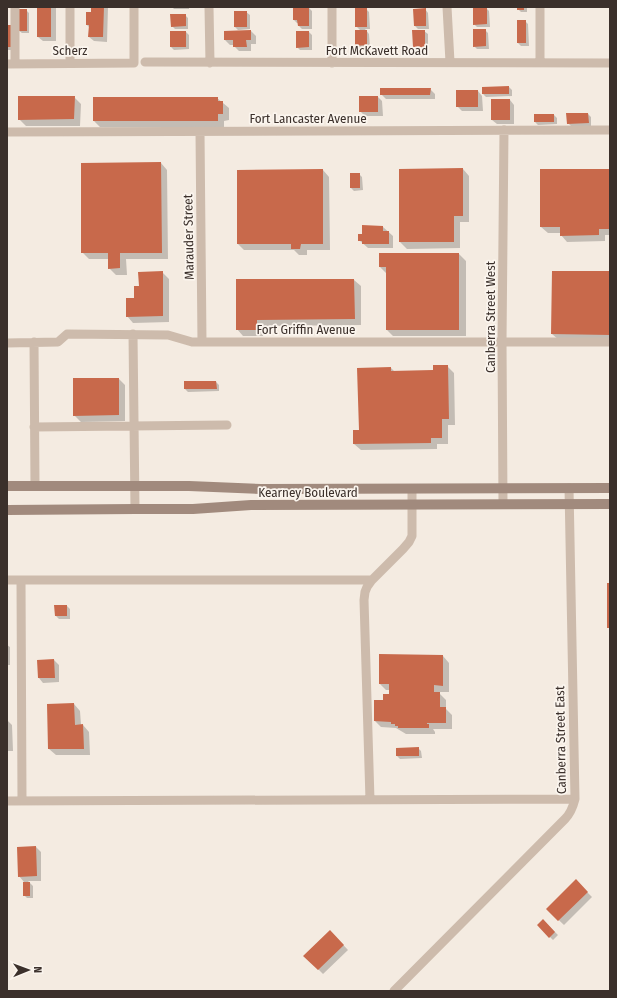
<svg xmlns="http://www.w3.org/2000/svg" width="617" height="998" viewBox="0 0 617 998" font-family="'Fira Sans Condensed',sans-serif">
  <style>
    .shadow { fill: #0003 }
    .building { fill: #c8694b }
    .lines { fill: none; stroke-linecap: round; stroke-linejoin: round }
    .street { stroke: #cdbbac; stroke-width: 9 }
    .secondary { stroke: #a18a7d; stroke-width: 10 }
    .labels { text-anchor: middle; stroke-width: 3.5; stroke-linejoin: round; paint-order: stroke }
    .street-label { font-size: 13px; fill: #3b302b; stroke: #fbf5ee }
  </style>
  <rect width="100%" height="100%" fill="#f4ebe1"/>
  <path class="shadow" d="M38,7h16l2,1v33h-13l-5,-4z
    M92,7h16l-1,35 -13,-1 -5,-4v-10l-2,-2 5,-11z
    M172,7h17v2h-15z
    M237,7h12v1h-11z
    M518,7h9v5h-6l-3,-3z
    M309,8l3,3v18h-10l-3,-3 -1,-3h-1l-3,-3z
    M486,8l3,3 1,16h-13l-3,-3z
    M366,9l3,3 1,17h-5l4,5 1,14h-11l-3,-3 5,-14 -5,-5z
    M425,9l3,4 1,16h-11l-3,-3z
    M26,10l3,3v20h-7l-4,-3z
    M246,12l4,3v14l-12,1 -3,-3z
    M185,15l3,3v11h-13l-3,-3z
    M518,21h7l3,3 1,22h-8l-3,-3z
    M7,26l7,24h-7z
    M485,30l3,3 1,16h-12l-3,-3z
    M251,31l5,5v8h-5v7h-12l-5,-5v-1h-4l-5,-5v-8z
    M424,31l4,3v15h-11l-4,-3z
    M186,32l3,3v14l-15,1 -3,-3z
    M309,32l3,3v15h-12l-3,-3z
    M509,87l3,3v6l-26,1 -3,-3z
    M430,89l5,5v5h-49l-5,-5z
    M478,91l4,5 1,15h-21l-5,-5z
    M74,97l7,7 -1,22h-54l-7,-7z
    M378,97l4,4 1,15h-18l-5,-5z
    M217,98l12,10v12l-5,1v6h-124l-6,-6z
    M510,100l4,5v19h-17l-5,-4z
    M567,114h21l3,3v9h-20l-3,-3z
    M554,115l3,3v6l-19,1 -3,-3z
    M161,163l6,7 1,89h-42l1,16h-11l-7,-7v-9h-20l-7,-7z
    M463,169l6,7v46h-9v26l-53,1 -7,-7z
    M323,170l6,7 1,73h-23v5h-8l-5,-5h-50l-6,-6z
    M610,170v65h-5v6l-38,1 -6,-7v-2h-13l-7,-6z
    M359,174l3,3 1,13 -9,1 -3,-3z
    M383,227l10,9v12h-25l-9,-8 4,-5z
    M380,254h79l7,7v75h-73l-6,-6v-56l-7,-7z
    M162,272l7,7v43l-36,1 -6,-7 13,-29z
    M610,272v69l-51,-1 -7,-6z
    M237,280h117l7,6v39l-98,1v10h-20l-6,-7z
    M447,366l7,7 1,52h-7v19h-11v5l-76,1 -7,-6 37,-76 4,4 39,-1z
    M119,379l6,6v36l-44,1 -7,-7z
    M216,382l3,3v6l-31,1 -3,-3z
    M67,606l3,3v10h-11l-3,-3z
    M7,645l3,2v18h-3z
    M443,656l6,7v29h-9v2l6,6v9l6,6v14h-19l2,3v2h-29l-10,-6 -15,-1 -6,-6 9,-20 6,-6v-5h-4l-6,-6z
    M54,660l5,5v17l-16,1 -4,-5z
    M74,704l6,7 1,14h2l6,7 1,23h-34l-7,-6z
    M7,720l5,5 1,26h-6z
    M418,748l3,3 1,7 -22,1 -3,-3z
    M36,847l5,5v29h-13l5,5v12h-6l-3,-3v-13l-5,-6z
    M576,881l16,16 -28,28 -17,-16z
    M543,920l15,15 -5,5 -15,-15z
    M330,931l18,19 -25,24 -18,-18z"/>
  <path class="building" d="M37,7h14v30h-14z
    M91,7h13l-1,30h-15l1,-12h-3v-13h5z
    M293,7h16v19h-11l-1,-6h-4z
    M487,7v17l-14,1v-17z
    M517,7h7v3h-7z
    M355,8h12v19h-12z
    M426,8v18h-12l-1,-17z
    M17,9h10v22h-10z
    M234,11h13v16h-13z
    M170,14h16v12l-15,1z
    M517,20h9v23h-9z
    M7,25h4l1,22h-5z
    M473,29h13v17l-13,1z
    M251,30v10h-5l1,7h-14v-7h-9v-9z
    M355,30h12v15l-12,1z
    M412,30h13v17h-12z
    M170,31h16v16h-16z
    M296,31h13v16l-13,1z
    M509,86v8h-27v-7z
    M380,88h51l-1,7h-50z
    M456,90h22v17h-22z
    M18,96h57l-1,23 -56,1z
    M359,96h19v16h-19z
    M93,97h125v4h5v13h-5v7h-125z
    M491,99h19v21h-19z
    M566,113h22l1,10 -22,1z
    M534,114h20v8h-20z
    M161,162l1,91h-42v15l-12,1v-16h-27v-90z
    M463,168v48h-9v26h-55v-73z
    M323,169v75h-22l-1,5h-9v-5h-54v-74z
    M540,169h70v60h-11v6l-39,1v-9h-20z
    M350,173h10v15h-10z
    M362,225l21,1v5h6v13h-27v-3h-4v-7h4z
    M379,253h80v77h-73v-63h-7z
    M163,271v45l-37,1v-19h8v-12h5l-1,-14z
    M552,271h58v64l-59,-1z
    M236,279h118l1,40 -98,1v10h-21z
    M433,365h15l1,54h-7v19h-11v5l-78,1v-14h6l-2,-62 34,-1v4l42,-1z
    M73,378h46v37l-46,1z
    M184,381h32l1,8h-33z
    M607,583h3v45h-3z
    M54,605h13v11h-12z
    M379,654l64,1v31l-9,-1v7h6v15h6v16h-19v1h2v4h-31v-2h-3v-2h-4v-2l-17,-1v-21h9v-6h6v-10h-10z
    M54,659l1,19h-17l-1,-18z
    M74,703l1,22 8,-1 1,25h-36l-1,-45z
    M419,747v9h-23v-8z
    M36,846l1,30 -19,1 -1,-30z
    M576,879l12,13 -30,29 -12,-12z
    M23,882h7v14h-7z
    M543,919l12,13 -6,6 -12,-13z
    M330,930l14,15 -26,25 -15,-14z"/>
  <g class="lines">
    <path class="street" d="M15,7v57
      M70,7v56
      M209,7l1,56
      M332,7v56
      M447,7l3,55
      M540,7v56
      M145,62l465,1
      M7,64l127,-1v-56
      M7,132l603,-2
      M200,132l2,210
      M133,334l2,175
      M34,342l1,144
      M7,343l51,-1 9,-8 101,1 24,7h418
      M34,427l193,-2
      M503,504l-1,-162 2,-212
      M7,580h365
      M21,580l1,221
      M370,800l-6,-200 1,-8 2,-5 5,-7 31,-31 6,-7 3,-6v-47
      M7,801l568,-2
      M394,991l171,-172c6,-6 8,-12 10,-20l-6,-311"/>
    <path class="secondary" d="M7,486h182l72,3 349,-1
      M7,510l128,-1h58l58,-4 359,-1"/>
  </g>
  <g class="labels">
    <g class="street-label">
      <text x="70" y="55">Scherz</text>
      <text x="377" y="55">Fort McKavett Road</text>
      <text x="308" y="123">Fort Lancaster Avenue</text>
      <text transform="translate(188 237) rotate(-91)" y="5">Marauder Street</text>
      <text transform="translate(490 317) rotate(-90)" y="5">Canberra Street West</text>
      <text x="306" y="334">Fort Griffin Avenue</text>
      <text x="308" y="497">Kearney Boulevard</text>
      <text transform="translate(560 740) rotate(-91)" y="5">Canberra Street East</text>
    </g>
  </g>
  <rect width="617" height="998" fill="none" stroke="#3b302b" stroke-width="16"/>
  <g transform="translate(28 970) rotate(89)" stroke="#fbf5ee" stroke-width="3" paint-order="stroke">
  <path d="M0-3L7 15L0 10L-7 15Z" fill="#3b302b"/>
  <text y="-6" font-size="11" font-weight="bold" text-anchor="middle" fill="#3b302b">N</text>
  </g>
</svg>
